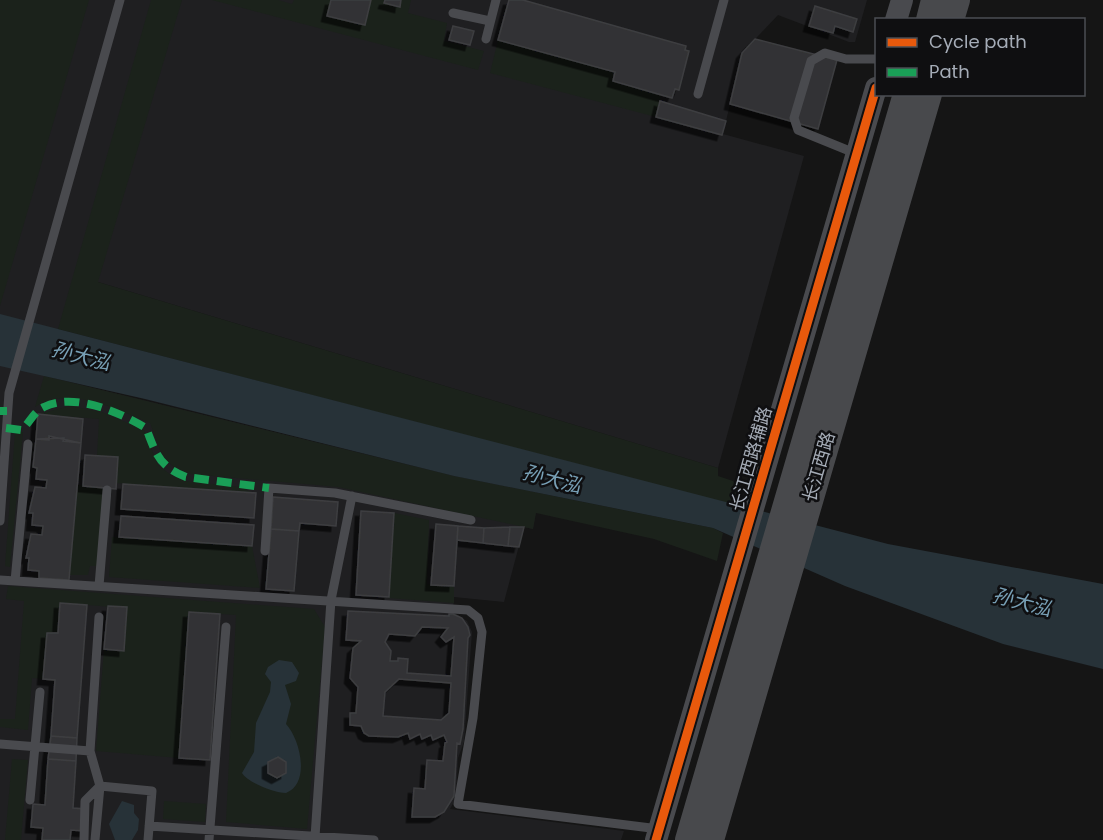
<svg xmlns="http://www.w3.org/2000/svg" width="1103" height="840" viewBox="0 0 1103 840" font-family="Poppins,'Noto Sans SC',sans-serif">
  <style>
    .built { fill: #1f1f21 }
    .green { fill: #1b221b }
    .water { fill: #273238 }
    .building { fill: #333334; stroke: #3d3e41; stroke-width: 1.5; fill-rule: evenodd; filter: url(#shadow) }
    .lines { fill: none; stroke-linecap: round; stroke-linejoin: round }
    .service { stroke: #494a4e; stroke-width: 9 }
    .tertiary { stroke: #494a4e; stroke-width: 22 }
    .secondary { stroke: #48494c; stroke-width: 26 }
    .quiet { stroke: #1a9f57; stroke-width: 8; stroke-dasharray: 15 8; stroke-linecap: butt }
    .cycleway-casing { stroke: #0f0f11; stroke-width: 13 }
    .cycleway { stroke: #e8590c; stroke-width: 9 }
    .labels { text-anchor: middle; stroke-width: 5; stroke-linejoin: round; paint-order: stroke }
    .street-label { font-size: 18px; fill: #a5acb7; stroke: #0f0f11 }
    .water-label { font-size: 20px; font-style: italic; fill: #78a0b6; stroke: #0f0f11 }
  </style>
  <defs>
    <filter id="shadow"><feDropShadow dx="-5.5" dy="5.5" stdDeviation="0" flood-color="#0009"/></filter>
  </defs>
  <rect width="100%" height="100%" fill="#151515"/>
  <path class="built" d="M0,0h867l-12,42h-6l-71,-27 -36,38 -19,81 81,22 -86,312 -620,-186 -40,47 -14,47 410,100 85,17 -6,36 -9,-2 -20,75 -50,-5 -1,15 14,9 5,11 -8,110 -6,16 -2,40 -6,11 174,22 -3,9h-621z"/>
  <path class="green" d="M0,0h89l-89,306z
    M151,0h31l-84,282 620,186v8l15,5 4,7 -3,17 -676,-176z
    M212,0h66l14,4 2,-4h37l-3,16 36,9 7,-25h14l-1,3 16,3 1,-6h10l-3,13 39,10 -3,18 40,10 -6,19z
    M498,40l117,32 -2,9 48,14 -5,22 -166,-44z
    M44,376l410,100 259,52 10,5 -6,28 -63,-22 -118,-26 -3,16 -195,-42 -148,-13c-29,-9 -30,-25 -40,-51 -35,-14 -80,-38 -115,-16z
    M70,406l32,6 42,18 14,35 13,10 14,6 56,6 12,6 -137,-10 2,-26 -21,-1 2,-37 -61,-5z
    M15,432h8l-13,135 -5,-1z
    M77,485l27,3 -6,78h-8l-2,9h-19z
    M394,513l35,7 -2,64 27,2v17l-66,-5z
    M112,537l140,9 8,42 -151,-11z
    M8,586l306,23 11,18 -18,202 -81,-7 10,-207 -47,-3 -10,146 -83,-7 8,-102 20,1 3,-42 -67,-5 -2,30h-11l-4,46 -11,-1 -4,52 -28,-3v-8h15l9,-118 -18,-2z
    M12,759l16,1 -7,80h-16z
    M164,801l42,3 -1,18 -42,-3z"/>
  <path class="water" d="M0,314l888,230 215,40v85l-100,-25 -158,-58 -132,-58 -259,-52 -309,-77 -145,-33z
    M279,660l13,2 7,11 -3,8 -11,4 6,19 -5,20c14,15 25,59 0,69 -12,0 -39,-11 -44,-20l12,-21 2,-29 14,-31 1,-10 -6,-8 3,-7z
    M122,801l12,4v8l5,6 -1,11 -6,10h-17l-6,-16z"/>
  <path class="building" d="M331,0h40l-6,25 -38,-9z
    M385,0h16l-1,7 -16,-4z
    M509,0h14l163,46 -1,4 4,1 -10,39 -4,-1 -3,9 -59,-17 2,-9 -117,-32z
    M815,6l42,13 -4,13 -18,-6 -2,7 -24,-7z
    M453,26l21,5 -4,14 -21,-5z
    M755,39l82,21 -19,69 -88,-25 12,-51z
    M660,101l66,20 -4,14 -66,-18z
    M38,414l45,5 -2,24 -18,-2 1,-3 -28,1z
    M49,436l32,7 -12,137 -30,-2v-7l-11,-1 1,-12h-3l5,-24 11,1 1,-9 -11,-1 1,-12h-4l6,-26 11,1 1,-8 -11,-1 1,-11 -4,-1 3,-28 13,1z
    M85,455l33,2 -2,32 -33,-3z
    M123,484l133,9 -2,25 -133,-9z
    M273,497l65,5 -2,24 -36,-3 -1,8 -28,-2z
    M361,511l33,2 -5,84 -33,-2z
    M121,516l133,9 -2,21 -133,-9z
    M436,524l22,2 -4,60 -23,-1z
    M458,526l26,2 -1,15 -26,-3z
    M510,527l-2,19 -25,-3 1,-15z
    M510,527h14l-5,20 -11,-1z
    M271,529l28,2 -5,60 -28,-2z
    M60,603l27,2 -10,133 -26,-2 4,-56 -12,-1 4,-46h11z
    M108,606l19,1 -3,44 -20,-2z
    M348,611l101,5v-2h4l9,4 6,9 2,8 -2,3 -5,91 -3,15 -3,-1 -3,53 -10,16 -9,5h-23l2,-29 11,1 2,-29 16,1 2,-18 2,-1 -3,-7 -11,5 -2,-5 -9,4 -2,-5 -10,5 -2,-6 -10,4 -29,-1 -5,-3 -3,-7 -11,-1v-12h6l2,-26 -8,-9 3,-30 8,-7 -15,-1zM422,627l26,1 -7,9 5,5 8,-5 -3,39 -44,-3 1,-14 -10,-1v3h-8l1,-10 -6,-9 4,-8 26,2zM399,679l52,4 -2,30 -8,7 -58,-4 2,-24z
    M189,612l31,2 -10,146 -31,-2z
    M51,736l26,2 -1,23 -28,-2z
    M278,757l8,5v11l-9,5 -9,-5v-11z
    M48,759l28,2 -3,47 14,1 -2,22 -14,-1 -1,10h-28l1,-12 -12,-1 2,-23 12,1z"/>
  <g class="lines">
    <path class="service" d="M453,13l37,8
      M486,39l10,-39
      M698,94l26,-94
      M857,154l-59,-24 -4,-12 17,-57 14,-8 21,6h30
      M0,521l9,-128 111,-393
      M265,551l4,-63 66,5 136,27
      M0,580l468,30 10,8 4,14 -9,86 -15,86 201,25
      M15,581l13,-137
      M99,586l8,-96
      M0,744l90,7
      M30,800l10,-108
      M149,826l225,14
      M315,837l16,-237 21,-104
      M84,840l1,-39 15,-15 -10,-35 9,-134
      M95,840l5,-54 52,5 -4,49
      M209,840l17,-213"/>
    <path class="tertiary" d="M896,20l6,-20
      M656,840l220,-752"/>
    <path class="secondary" d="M929,20l5,-20
      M951,20l6,-20
      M688,840l218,-746
      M711,840l218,-746"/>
    <path class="quiet" d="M0,411h7
      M6,428l15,2c9,-7 12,-18 23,-23 30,-15 75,5 102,21 10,25 12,38 40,49l83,11"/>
    <g class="cycleway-casing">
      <path id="cycleway" d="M656,840l220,-752"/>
    </g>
    <use href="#cycleway" class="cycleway"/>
  </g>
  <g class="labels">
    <g class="street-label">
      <text transform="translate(751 459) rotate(-74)" y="6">长江西路辅路</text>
      <text transform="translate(819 467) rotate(-74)" y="6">长江西路</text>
    </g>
    <g class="water-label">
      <text transform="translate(81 356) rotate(15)" y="7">孙大泓</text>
      <text transform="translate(552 479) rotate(15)" y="7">孙大泓</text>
      <text transform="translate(1022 602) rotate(15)" y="7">孙大泓</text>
    </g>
  </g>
  <rect x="875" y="18" width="210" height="78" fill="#0f0f11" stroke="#4b4e53" stroke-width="1.5"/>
  <rect x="887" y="38" width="30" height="9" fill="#e8590c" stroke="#4b4e53" stroke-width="1.5"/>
  <text x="929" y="48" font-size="18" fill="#a5acb7">Cycle path</text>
  <rect x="887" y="68" width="30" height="9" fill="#1a9f57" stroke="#4b4e53" stroke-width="1.5"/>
  <text x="929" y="78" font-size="18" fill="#a5acb7">Path</text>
</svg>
